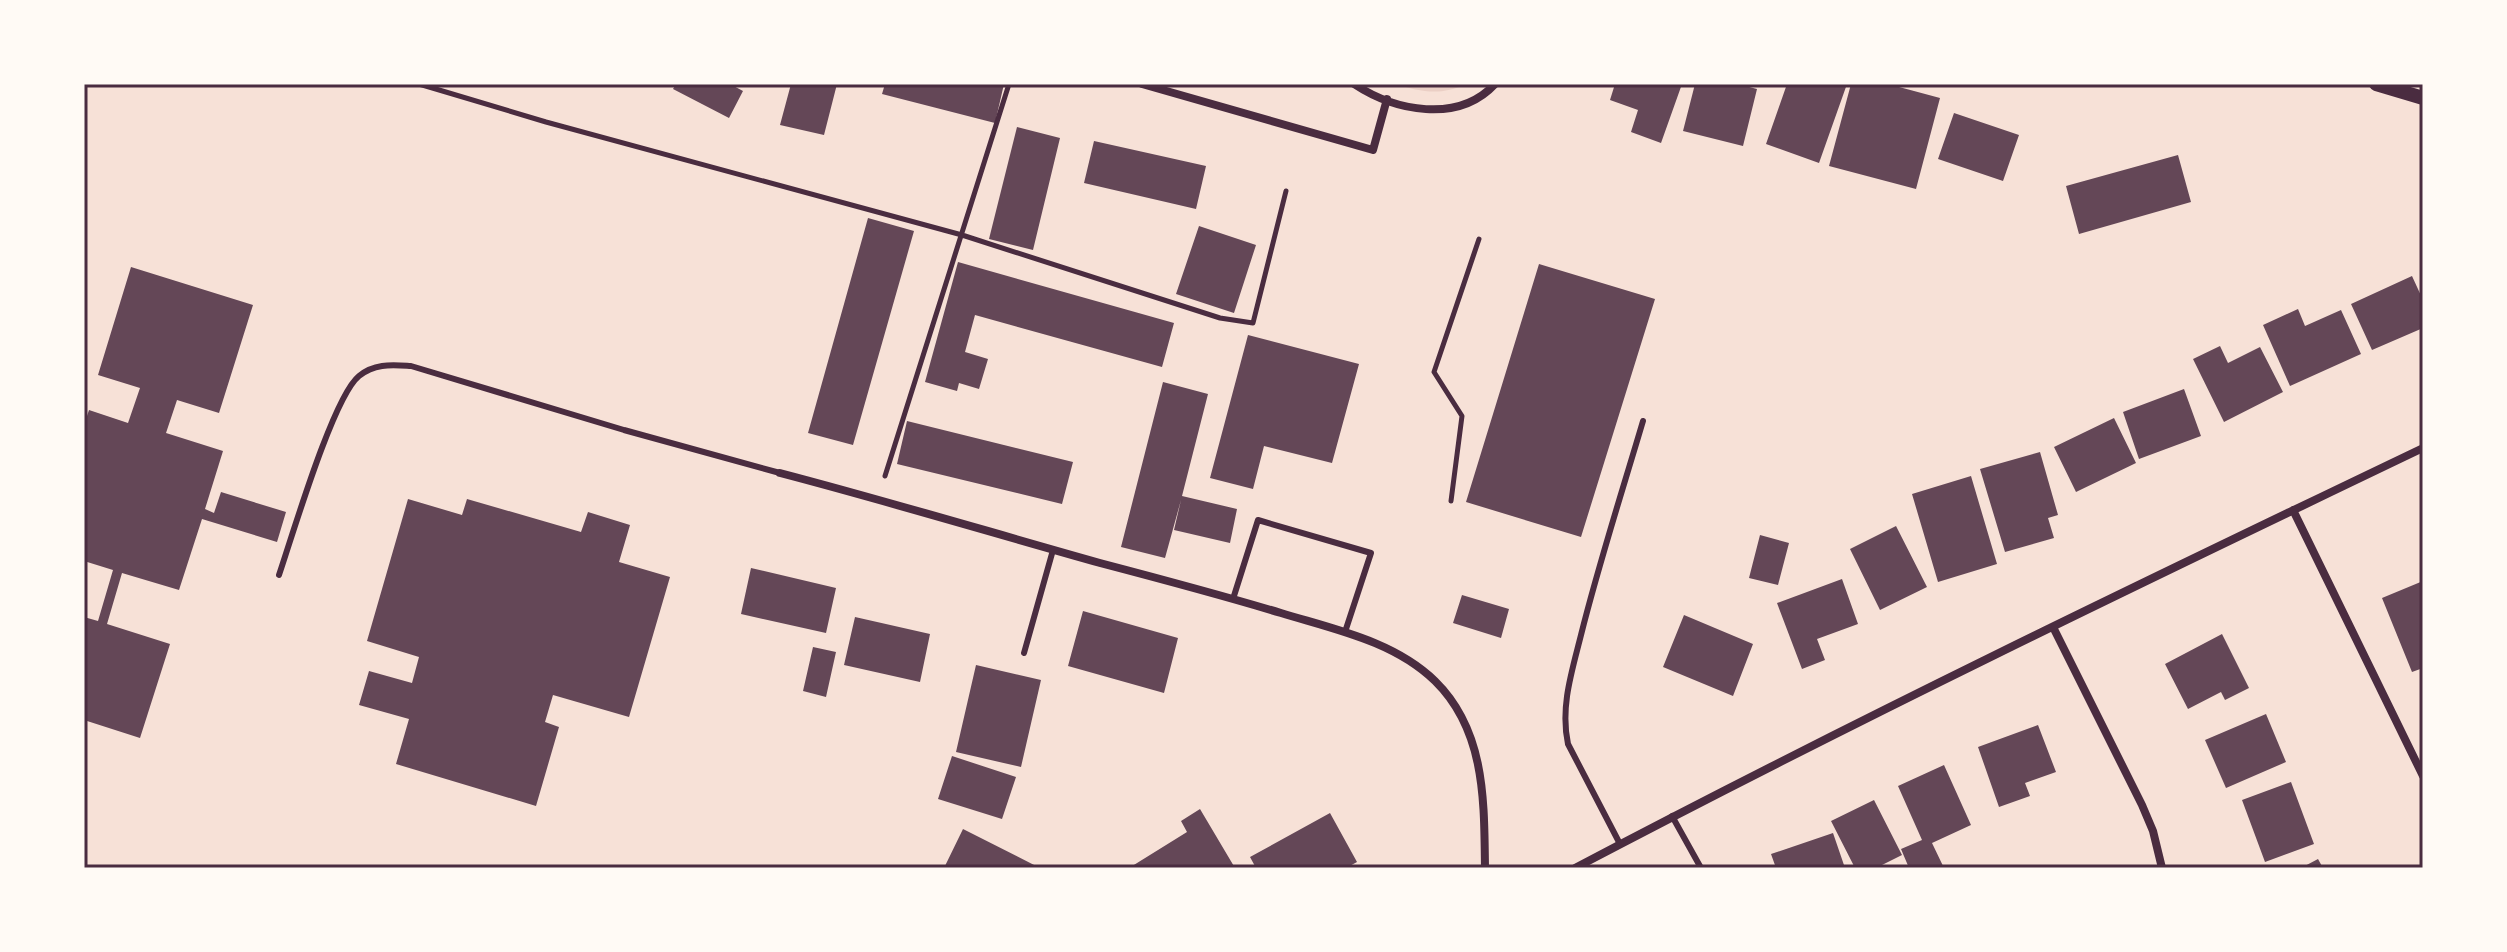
<svg xmlns="http://www.w3.org/2000/svg" width="2507" height="952" viewBox="0 0 2507 952" font-family="'DejaVu Sans',sans-serif">
  <style>
    .green { fill: #ebcfc5 }
    .building { fill: #644757 }
    .lines { fill: none; stroke-linecap: round; stroke-linejoin: round }
    .path { stroke: #4a2c40; stroke-width: 5 }
    .service { stroke: #4a2c40; stroke-width: 6 }
    .minor { stroke: #4a2c40; stroke-width: 8 }
    .tertiary { stroke: #4a2c40; stroke-width: 14 }
    .neatline { fill: none; stroke: #4a2c40; stroke-width: 3 }
  </style>
  <rect width="100%" height="100%" fill="#f7e1d7"/>
  <path class="green" d="M1395,84h71c-25,12 -45,8 -71,0z"/>
  <path class="building" d="M676,84h54l13,7 -14,27 -56,-29z
    M791,84h46l-13,51 -44,-10z
    M885,84h119l-9,39 -113,-29z
    M1615,84h67l-21,59 -30,-11 7,-22 -28,-10z
    M1695,84h43l19,5 -14,57 -60,-15z
    M1787,84h60l-28,79 -53,-19z
    M1851,84h37l52,14 -24,91 -87,-23z
    M1954,113l65,22 -16,46 -65,-22z
    M1017,127l43,11 -27,112 -44,-11z
    M1094,141l112,25 -10,43 -112,-26z
    M2178,155l13,47 -112,32 -13,-48z
    M868,218l46,13 -61,214 -45,-12z
    M1199,226l57,19 -22,68 -58,-19z
    M958,262l216,61 -12,44 -187,-52 -10,37 23,7 -9,30 -20,-6 -2,8 -32,-9z
    M1539,264l116,35 -74,238 -115,-35z
    M131,267l122,38 -34,108 -42,-13 -11,33 57,18 -18,58 9,4 7,-21 65,20 -9,30 -75,-23 -23,71 -57,-17 -15,51 63,20 -30,94 -56,-18v-103l14,4 15,-51 -29,-9v-136l5,-15 39,13 12,-35 -42,-13z
    M2412,276l11,24v28l-51,22 -21,-46z
    M2298,309l7,17 36,-16 20,44 -71,32 -27,-61z
    M1248,335l111,29 -27,99 -68,-17 -11,43 -43,-11z
    M2220,346l8,17 32,-16 23,45 -59,30 -31,-63z
    M1163,382l45,12 -26,102 55,13 -7,34 -56,-13 7,-30 -16,58 -44,-11z
    M2184,389l17,47 -62,23 -16,-47z
    M2114,418l22,45 -60,29 -22,-45z
    M907,421l166,41 -11,42 -165,-40z
    M2040,452l18,63 -10,3 6,20 -49,14 -25,-83z
    M1971,476l26,88 -59,18 -26,-88z
    M408,499l54,16 5,-16 114,33 7,-20 42,13 -11,37 51,15 -41,140 -76,-22 -8,27 14,5 -23,79 -140,-42 13,-45 -50,-14 10,-34 43,12 7,-26 -52,-16z
    M1896,526l31,61 -47,23 -30,-61z
    M1760,535l29,8 -11,42 -29,-7z
    M751,568l85,20 -10,45 -85,-19z
    M1842,579l16,45 -41,15 8,21 -23,9 -25,-66z
    M2423,581v87l-11,4 -30,-74z
    M1462,595l47,14 -8,29 -48,-15z
    M1083,611l95,27 -14,55 -96,-27z
    M1684,615l69,29 -20,52 -70,-29z
    M855,617l75,17 -10,48 -76,-17z
    M2222,634l27,54 -24,12 -4,-8 -33,17 -23,-45z
    M813,647l23,5 -10,45 -23,-6z
    M976,665l65,15 -20,87 -65,-15z
    M2266,714l20,48 -60,26 -21,-48z
    M2038,725l18,47 -31,11 5,13 -31,11 -21,-60z
    M952,756l64,21 -14,42 -64,-20z
    M1944,765l27,60 -39,18 12,25h-35l-8,-19 21,-9 -24,-54z
    M2291,782l23,62 -49,18 -23,-62z
    M1874,800l28,55 -26,13h-21l-24,-47z
    M1200,809l35,59h-106l58,-36 -6,-11z
    M1330,813l27,49 -11,6h-90l-6,-11z
    M963,829l77,39h-96z
    M1833,833l12,35h-69l-5,-14z
    M2318,859l5,9h-22z"/>
  <g class="lines">
    <path class="path" d="M419,84l127,38 416,113 258,83 33,5 33,-132
      M885,476l124,-392
      M1451,501l11,-85 -28,-44 45,-133"/>
    <path class="service" d="M279,575c13,-38 54,-178 80,-199 16,-13 33,-11 52,-10l213,64 156,43
      M1233,599l25,-79 113,33 -26,79
      M1024,653l29,-103
      M1672,816l29,52
      M1620,844l-52,-100c-8,-37 4,-73 13,-109 18,-72 41,-143 62,-214"/>
    <path class="minor" d="M1142,84l231,66 14,-51
      M1354,84c41,27 104,40 141,0
      M780,473c107,28 213,60 320,90 61,16 121,32 181,50 52,16 113,28 154,68 51,50 49,121 50,187
      M2293,510l130,266
      M2053,627l89,178 11,26 9,37
      M1575,868c279,-147 564,-284 848,-420"/>
    <path class="tertiary" d="M2376,84l47,14"/>
  </g>
  <rect width="2507" height="952" fill="none" stroke="#fffaf5" stroke-width="172"/>
  <rect x="86" y="86" width="2335" height="780" class="neatline"/>
</svg>
